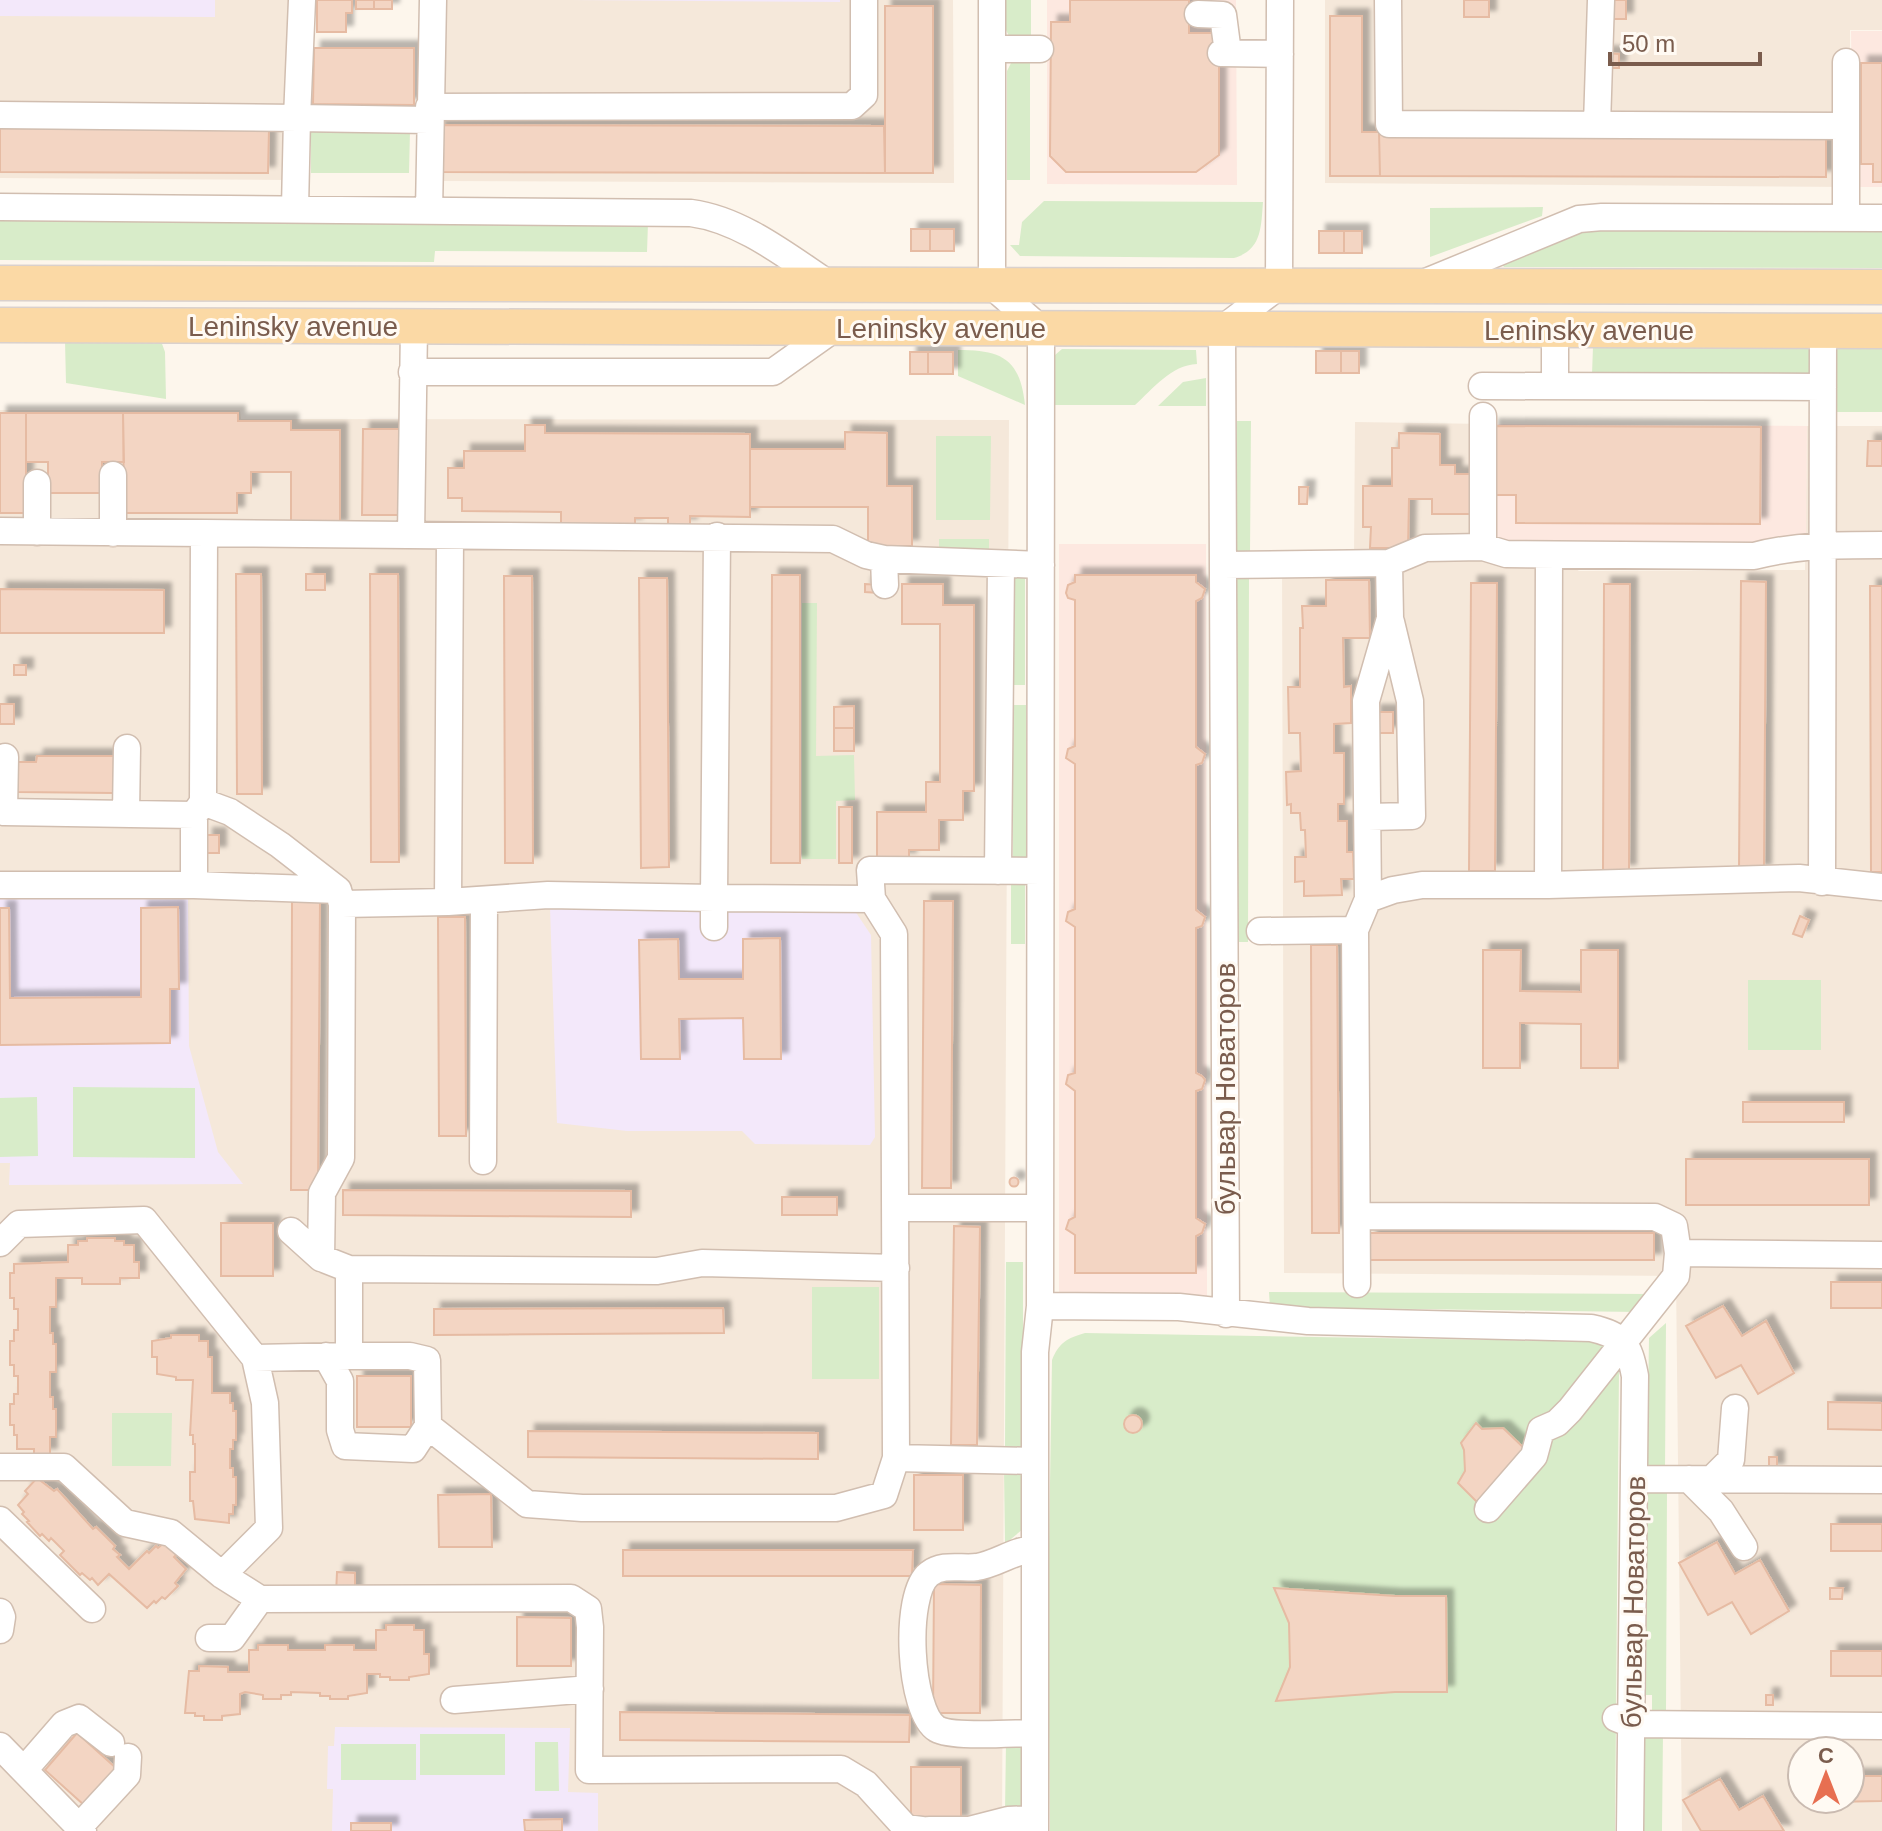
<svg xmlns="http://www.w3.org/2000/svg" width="1882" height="1831" viewBox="0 0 1882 1831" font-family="Arial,sans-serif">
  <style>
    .residential { fill: #f5e8da; fill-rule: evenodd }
    .commercial { fill: #fde8e0 }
    .education { fill: #f3e8fa }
    .green { fill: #d8ecc9 }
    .building { fill: #f3d5c3; stroke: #e6bba3; stroke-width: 2; filter: url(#shadow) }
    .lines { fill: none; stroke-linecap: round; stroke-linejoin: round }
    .minor-casing { stroke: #d1beb0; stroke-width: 29 }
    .major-casing { stroke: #dad1cd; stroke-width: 37 }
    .minor { stroke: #fff; stroke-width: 26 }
    .major { stroke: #fbd9a5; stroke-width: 34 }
    .labels { text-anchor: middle; stroke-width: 6; stroke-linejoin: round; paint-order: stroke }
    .street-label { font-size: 28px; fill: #7a5c4d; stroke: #fffaf3 }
  </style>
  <defs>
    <filter id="shadow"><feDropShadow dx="7" dy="-7" stdDeviation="2" flood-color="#0004"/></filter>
  </defs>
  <rect width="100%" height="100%" fill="#fdf6ec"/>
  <path class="residential" d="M0,0h289l-2,180 -287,-2z
    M439,0h514l1,183 -515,-2z
    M1325,0h557v30h-32v157l-525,-4z
    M0,410h240l1,9 768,1 -7,1411h-1002z
    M1355,422l132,2 55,120 37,27 226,-1 2,-144h75v1405h-200l-6,-555 -392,-3 -2,-715 72,-1zM1802,1751h48v48h-48z"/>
  <path class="commercial" d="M1047,0h189l1,185 -190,-1z
    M1851,31h31v156h-29z
    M1487,424l320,2 -1,117 -320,1z
    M1059,544h147l1,753h-148z"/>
  <path class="education" d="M0,0h215v17l-215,-1z
    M571,0h269v2z
    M0,890l188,2 1,154 29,106 25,32 -234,1 1,-22h-10z
    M550,907l303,1 18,27 4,202 -5,8 -115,-1 -13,-13h-115l-70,-8z
    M335,1727l235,1 -2,64 30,1v38h-266l1,-42h-6l1,-43h6z"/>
  <path class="green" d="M1005,0h26v43l-20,-3 -7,-14z
    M1030,55v125h-23v-109l6,-12z
    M311,131h99l-1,42h-98z
    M1044,201l219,1c-2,25 -1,48 -29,56l-214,-2 -10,-11h9l3,-23z
    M1543,207l-1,9 -112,41v-49z
    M0,219l648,4 -1,29 -212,-1 -1,11 -434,-2z
    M1882,228v40l-378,-1 -6,-7 83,-31z
    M65,341h96l4,11 1,47 -100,-16z
    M1593,347l218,1v29l-219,-3z
    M1830,348h52v64h-52z
    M1062,349l134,1 1,14c-26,1 -44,25 -62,41h-80v-50z
    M958,350c43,0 62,8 67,55l-67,-29z
    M1206,378v28h-48l25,-24z
    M1237,421h14l-1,134h-13z
    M936,436h55l-1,84h-54z
    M939,539h50v10h-50z
    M1012,573h13v112h-13z
    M1236,575h13l-1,367h-14z
    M802,603h15l-1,153 38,-1 1,45 -19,1v58h-34z
    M1013,705h13v157h-13z
    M1011,882h14v62h-14z
    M1748,980h73v70h-73z
    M73,1087l122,1v70l-122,-1z
    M37,1097l1,59 -38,1v-59z
    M1006,1262h17v188l-18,-1z
    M812,1287h67v92h-67z
    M1269,1292l381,2 -12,18 -368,-5z
    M1666,1323l-1,147h-18l2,-132z
    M1085,1333l523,9 11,28 -4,461h-565l-2,-223 4,-248c7,-17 15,-22 33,-27z
    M112,1413h60l-1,53h-59z
    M1004,1471h19v58l-18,15z
    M1647,1490h20l-1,224h-14v-19h-6z
    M1645,1732h18l-1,99h-18z
    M420,1734h85v41h-85z
    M535,1742h23l1,49h-24z
    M1006,1743h16l-1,68h-16z
    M341,1744h75v36h-75z"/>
  <path class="building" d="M317,0h35v13h-6v19h-29z
    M356,0h18v9h-18z
    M374,0h18v9h-18z
    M1070,0h119v33h30v122l-23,17h-130l-16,-16 1,-134h19z
    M1464,0h25v17h-25z
    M1610,0h16v19h-16z
    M885,6h48v167h-48z
    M1330,16h32v116h17l1,44h-50z
    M314,48h100v57l-101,-1z
    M1605,53l14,1v14h-14z
    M1861,63h21v119h-9v-18h-12z
    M438,125l446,1 1,47 -447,-1z
    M0,128l269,1 -1,44 -268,-1z
    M1379,132h447v45l-446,-1z
    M911,229h19v22h-19z
    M930,229h24v22h-24z
    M1319,231h25v22h-25z
    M1344,231h18v22h-18z
    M1316,351h25v22h-25z
    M1341,351h18v22h-18z
    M910,352h18v22h-18z
    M928,352h25v22h-25z
    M0,413h26v100h-26z
    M26,413h97l1,49h-22v31h-54v-31h-22z
    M123,413h115v8h53v9h49v97h-49v-55h-40v21h-14v20h-113z
    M525,425h20v8l205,1v83l-60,-1v9h-22v-7h-33v7l-74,-1v-12l-99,-1v-13h-14v-30h16v-17h61z
    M1492,426l269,1 -1,97 -244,-1v-28h-24z
    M363,429h39l-1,86h-39z
    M845,432l42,1v53h25v60h-44v-39h-118v-58h95z
    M1399,433l41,1v31h15v9h20v40h-43v-15h-23l-1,49h-38l1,-21h-8v-41h29v-38h7z
    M1868,441h14v25h-15z
    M1299,487h9l-1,17h-8z
    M236,574h25l1,220h-25z
    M306,574h19v16h-19z
    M370,574h28l1,288h-28z
    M772,575h28v288h-29z
    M1075,575h121v7l9,7 -3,9 -6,3v146l9,7 -3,9 -6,2v145l9,7 -3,9 -6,2v145l6,3 3,4 -3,9 -6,2v127l9,6 -3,9 -6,3v37h-121v-38l-9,-6 3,-9 6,-3v-126l-9,-7 2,-9 7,-2v-146l-9,-6 2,-9 7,-3v-145l-9,-6 2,-9 7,-3v-146l-7,-2 -2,-5 2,-8 7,-3z
    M504,576h28l1,287h-28z
    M639,578h28l2,289 -28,1z
    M1326,580h43l1,58h-27l1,49 7,-1v37l-17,1v29h10v51h-6v17h9v31h6l1,27h-13l1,16 -38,1v-15l-9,1v-25h11l-1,-27h-4l-1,-17h-9v-9l-4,1 -1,-33 15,-1 -1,-38h-11l-1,-46h12v-59h3l-1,-22h24z
    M1741,581l25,1 -2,289h-25z
    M1471,583h26l-2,288h-26z
    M865,584l14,1v8l-14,-1z
    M902,584h41v21h31v186h-11v29h-24v30h-30v9h-32v-47h49v-30h14v-158h-38z
    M1604,584h26l-1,287h-26z
    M1870,586h12v286h-11z
    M0,589l164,1v43h-164z
    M14,665h12v10h-12z
    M0,704h14v20h-14z
    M854,706v22h-20v-21z
    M1374,712h19v21h-19z
    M834,728h20v23h-20z
    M37,756h77l-1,37 -96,-1 1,-30h18z
    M839,807h13v56h-13z
    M206,835h13v18h-13z
    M924,901h29l-2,287h-29z
    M292,902h28l-2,288h-27z
    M178,907l1,82h-9v54l-170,2v-137h9l1,90 131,-1v-89z
    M1800,916l9,4 -7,17 -9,-3z
    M438,917h27l1,219h-27z
    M780,938l1,121h-37l-1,-41 -64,1 1,40h-39l-2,-119 39,-1 1,40h64v-40z
    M1311,945h26l2,288h-27z
    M1483,950h38l-1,41 61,1v-42h37v118h-37v-44l-61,-1v45h-37z
    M1743,1102h101v20h-101z
    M1686,1159h183v46h-183z
    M1009.5 1182a4.5 4.5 0 1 1 9 0a4.5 4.5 0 1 1-9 0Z
    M343,1190l288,1v26l-288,-2z
    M782,1197h55v18h-55z
    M221,1223h52v53h-52z
    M954,1226l26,1 -3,218h-26z
    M1370,1233h284v27h-284z
    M87,1238h28v3h9v4h10v17h5v16h-19v6h-38v-6h-26v29h-6v26h3v11h3v28h-6v25h3v12h3v28h-6v18h-16v-6h-17v-14h-3v-10h-4v-21h4v-10h4v-18h-4v-11h-4v-24h4v-11h4v-21h-4v-11h-4v-25h4v-9l54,-2v-17h10v-4h9z
    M1831,1282h51v26h-51z
    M1723,1306l19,30 24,-15 28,52 -36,21 -17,-29 -25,13 -30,-52z
    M723,1308l1,25 -290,2v-26z
    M171,1335h28v6h9v16h4v36h18v10h3v8h3v29h-3v9h-3v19h3v9h3v28h-3v9h-4v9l-34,-4 -2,-18h-3v-29h5v-28h-2v-9h-3l3,-55h-17v-3l-19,-3v-17h-5v-16l19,-3z
    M357,1376h54v51h-54z
    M1828,1402l54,1v27l-54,-1z
    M1124 1424a9 9 0 1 1 18 0a9 9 0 1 1-18 0Z
    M1476,1423l6,6 21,-1 23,22 -49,52 -19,-19 7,-12 -1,-21 -3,-7z
    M528,1431l290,2v26l-290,-2z
    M1769,1457h8v13h-8z
    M914,1475h49v55h-49z
    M37,1478l17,13 3,-2 36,40 3,-2 19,19 -2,3 7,6 -3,2 12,12 18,-18 2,2 7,-7 2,2 7,-6 12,12 -3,3 12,12 -11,14 3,3 -13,13 -3,-2 -6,6 -2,-2 -7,7 -38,-34 -11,11 -6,-7 -2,2 -8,-7 -2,2 -20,-20 4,-4 -13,-13 -2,3 -7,-7 -2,2 -13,-14 2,-1 -7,-7 2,-2 -6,-7 10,-11 -3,-3z
    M491,1494l1,53h-53l-1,-52z
    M1831,1524h51v27h-51z
    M1717,1542l18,32 25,-14 29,51 -38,23 -19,-32 -24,13 -29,-52z
    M623,1550h290l-1,26h-289z
    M337,1572l18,1v22l-19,-1z
    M934,1584l47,1 -1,128h-47z
    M1274,1588l121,8h51l1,96h-52l-119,9 14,-34 -1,-44z
    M1830,1588h13l-1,11h-12z
    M517,1617l54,1v48h-54z
    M386,1625h28v5h10v24h5v20l-20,3v3h-19v-3h-10v-3h-13v19l-19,3v3h-18v-3h-10v-3l-29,-1v3h-10v4h-18v-4l-18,-3 -5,2v20l-18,2v4h-18v-4h-9v-3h-10l4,-42h10v-5l29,1v5h21v-22h9v-5h30v5h37v-5h29v5h22v-20h10z
    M1831,1651h51v25h-51z
    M1766,1695h7v10h-7z
    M620,1712l290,3 -1,27 -289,-2z
    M77,1733l40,36 -33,36 -39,-35z
    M911,1767h50v55h-50z
    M1850,1776h32v25l-51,1v-3h19z
    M1720,1779l19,31 24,-14 21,35h-83l-18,-31z
    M562,1819v12h-37l-1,-11z
    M351,1823h40v8h-40z"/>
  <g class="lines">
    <g class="minor-casing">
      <path id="minor" d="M992,0v286l49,43 -1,977 -5,46v479
        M1388,0l1,124 457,2v92
        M1198,14l25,1 5,38
        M992,49h48
        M1221,53l59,1
        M429,107l423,-1 12,-11v-95
        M0,115l297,3 5,-118
        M1597,125l4,-125
        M1846,126v-64
        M0,207l691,6c52,7 98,45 141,73
        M295,208l2,-90 132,2
        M429,211l4,-211
        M1426,282l153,-63 23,-2 280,1
        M1555,330v56
        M412,372h361l62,-44
        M1482,386l341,1
        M113,475v58
        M37,483v49
        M0,531l833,8 33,16 18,4 157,6
        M411,535l3,-208
        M717,536l-3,362 158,1
        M1483,547v-131
        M884,559l1,26
        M1223,565l166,-2 36,-15 58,-1 23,7 248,2c42,-11 84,-11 128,-11
        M5,757l-1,55 190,3
        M203,802l27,10 50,33 58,45 4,14 -1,254 -19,35 -1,65 28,11 308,2 45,-8 194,5
        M126,814l1,-66
        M1368,817l44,-1 -2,-115 -19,-79
        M998,871l3,-307
        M1822,882l1,-551
        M0,885h194l144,5
        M194,885v-70l9,-13 1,-269
        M1548,885l1,-330
        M1368,899l-2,-198 24,-83 -1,-55
        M448,902l100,-7 166,3v29
        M342,904l106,-2 2,-366
        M1355,930l2,354
        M1260,931l95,-1 13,-31 25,-9 29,-5h126l251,-7 83,9
        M483,1161l1,-261
        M896,1208h144
        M1357,1216l298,1 19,9 4,27 204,2
        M291,1231l30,27
        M0,1243l19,-19 125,-4 111,138 10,45 4,125 -47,47
        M1040,1306l139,1 129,14 283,7c32,7 38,16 44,48l-5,455
        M1226,1314l-4,-985 57,-43 1,-286
        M326,1356l14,25v49l5,16 68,3 15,-23
        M349,1356h61l17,4 1,66 99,78 55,4h254l48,-13 12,-37 -2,-524 -22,-35 -2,-29 170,1
        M255,1358l94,-2v-87
        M896,1458l139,3
        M0,1467h64l61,56 46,10 51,42 38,24 311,-1 17,11 2,18 -1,143 252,-1 25,15 40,44 23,3
        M1634,1479l248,1
        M1689,1479l32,32 23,36
        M1712,1479l19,-19 4,-52
        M1488,1509l46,-53 7,-26 16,-7 13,-13 106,-134 2,-23
        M0,1520l92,89
        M0,1612l2,5 -2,13
        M209,1638h23l28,-39
        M454,1700l136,-11
        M1616,1718l15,6 251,2
        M1034,1733c-20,0 -81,5 -97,-4 -28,-17 -34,-135 -8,-155 14,-11 32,-5 48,-7 20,-3 37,-17 57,-18
        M0,1746l83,85
        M24,1770l40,-46 15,-6 32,25
        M79,1827l48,-52 1,-18
        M929,1830h40l39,-10 27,-1"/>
    </g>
    <g class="major-casing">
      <path id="major" d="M0,283l1882,4
        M0,325l1882,6"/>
    </g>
    <use href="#minor" class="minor"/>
    <use href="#major" class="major"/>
  </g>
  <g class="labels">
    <g class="street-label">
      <text x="293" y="336">Leninsky avenue</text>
      <text x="941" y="338">Leninsky avenue</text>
      <text x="1589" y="340">Leninsky avenue</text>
      <text transform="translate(1225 1089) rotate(-90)" y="10">бульвар Новаторов</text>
      <text transform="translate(1633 1602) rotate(-89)" y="10">бульвар Новаторов</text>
    </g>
  </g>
  <g transform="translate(1826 1775)"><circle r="38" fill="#fffaf3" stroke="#cabbb1" stroke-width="2"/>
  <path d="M0-6L14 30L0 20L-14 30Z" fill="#e76f51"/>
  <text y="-12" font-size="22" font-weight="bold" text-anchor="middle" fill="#7a5c4d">С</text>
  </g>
  <path d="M1610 52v12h150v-12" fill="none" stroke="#7a5c4d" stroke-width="4"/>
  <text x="1622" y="52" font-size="24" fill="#7a5c4d" stroke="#fffaf3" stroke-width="6" paint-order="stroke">50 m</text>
</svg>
